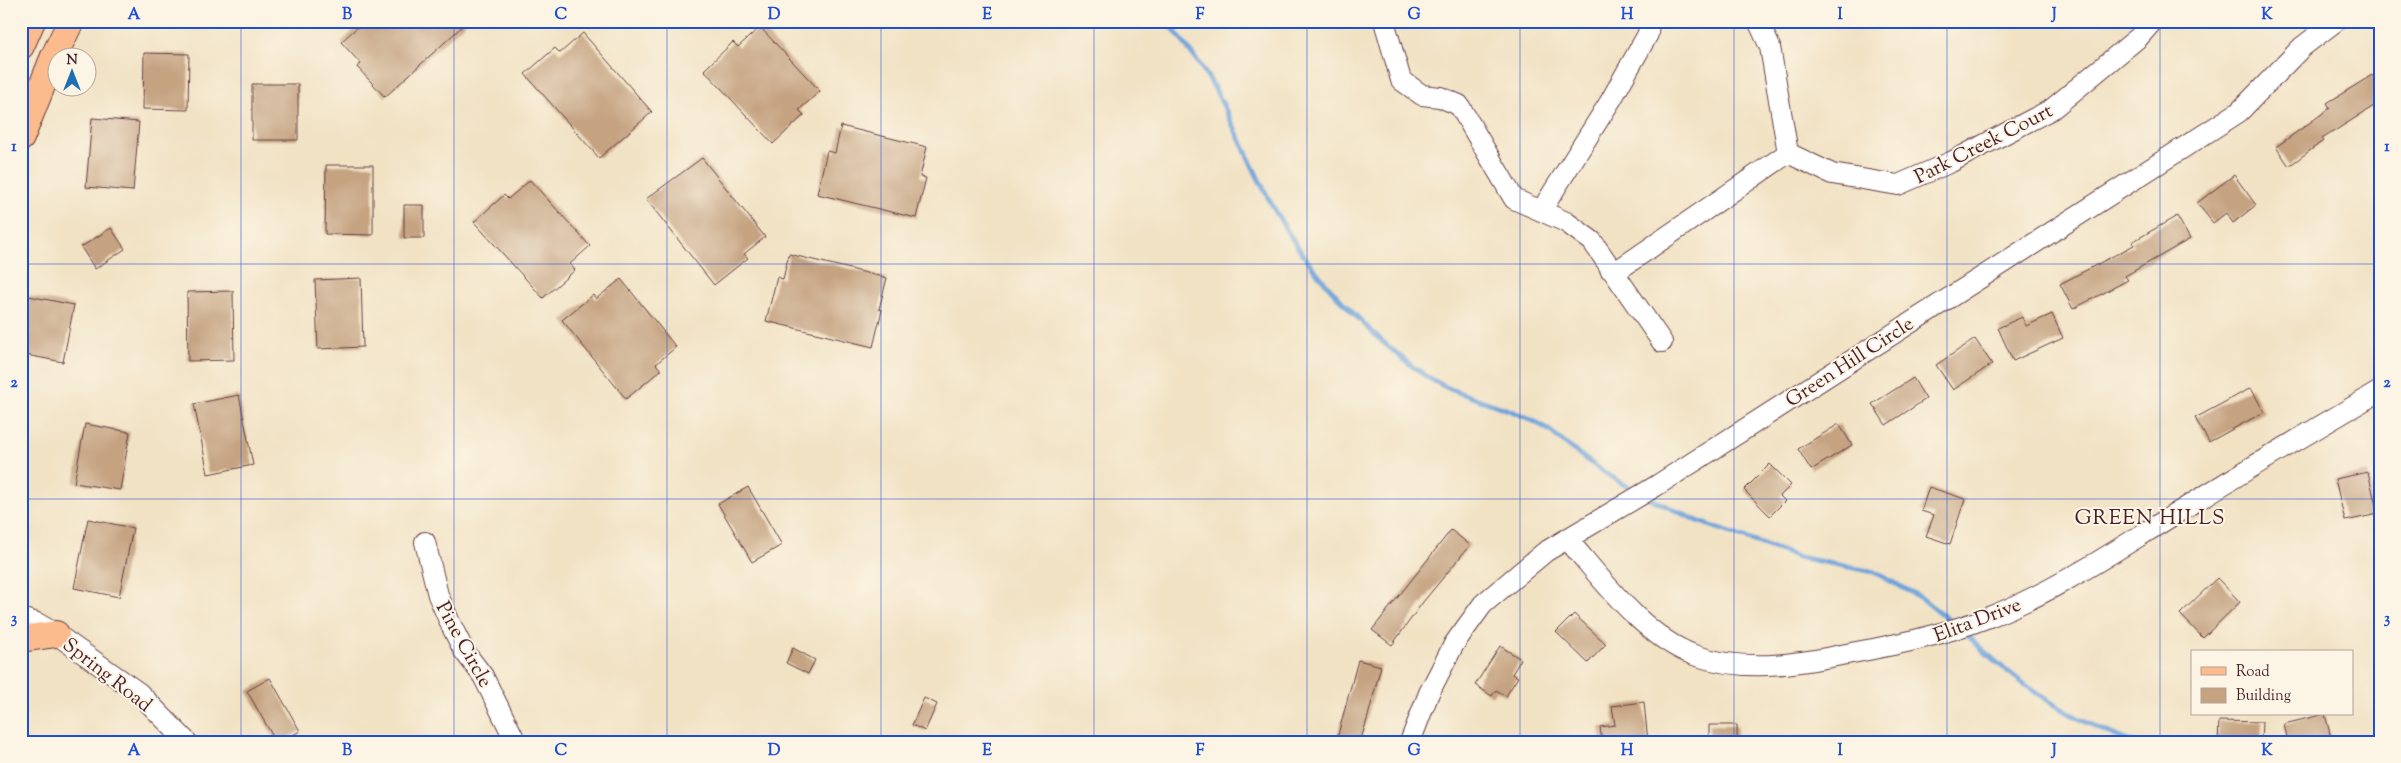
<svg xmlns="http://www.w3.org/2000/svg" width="2401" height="763" viewBox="0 0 2401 763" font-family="'Sorts Mill Goudy',serif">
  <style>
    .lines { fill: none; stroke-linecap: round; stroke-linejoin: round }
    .stream { stroke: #6da3da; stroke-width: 5 }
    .building { fill: #c5a381 }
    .minor-casing { stroke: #633c42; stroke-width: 22 }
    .major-casing { stroke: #633c42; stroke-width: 28 }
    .minor { stroke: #fff; stroke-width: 20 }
    .major { stroke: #fbbb8d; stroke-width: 26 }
    .grid { fill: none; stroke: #1d4ed8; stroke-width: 1; stroke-opacity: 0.55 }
    .labels { text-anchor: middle; stroke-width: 4; stroke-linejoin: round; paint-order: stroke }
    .street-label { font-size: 20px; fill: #4a1f2b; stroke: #fcf5e5 }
    .neighbourhood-label { font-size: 21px; letter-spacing: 1px; fill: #4a1f2b; stroke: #fcf5e5 }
    .neatline { fill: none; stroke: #1d4ed8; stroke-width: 2 }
    .grid-label { font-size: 16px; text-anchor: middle; font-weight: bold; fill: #1d4ed8 }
  </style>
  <rect width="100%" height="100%" fill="#fcf5e5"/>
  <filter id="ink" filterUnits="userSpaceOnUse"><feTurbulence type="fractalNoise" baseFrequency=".02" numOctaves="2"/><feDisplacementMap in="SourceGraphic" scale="10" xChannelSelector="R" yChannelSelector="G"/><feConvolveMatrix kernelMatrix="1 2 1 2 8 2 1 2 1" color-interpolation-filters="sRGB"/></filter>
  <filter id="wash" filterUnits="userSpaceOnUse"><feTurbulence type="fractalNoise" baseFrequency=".0096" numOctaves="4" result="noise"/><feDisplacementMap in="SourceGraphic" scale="20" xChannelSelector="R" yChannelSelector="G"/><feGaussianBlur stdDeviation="1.12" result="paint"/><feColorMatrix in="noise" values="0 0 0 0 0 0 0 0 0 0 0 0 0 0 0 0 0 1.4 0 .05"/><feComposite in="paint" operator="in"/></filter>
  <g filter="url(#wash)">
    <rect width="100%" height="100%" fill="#f1e2c4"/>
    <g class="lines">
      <path class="stream" d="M1167,21c17,22 35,44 48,68 28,53 49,110 84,160 31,44 102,119 151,140 32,13 65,20 94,38 9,5 16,13 24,19 22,17 45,33 69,46
        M1647,497l53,25 98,35 76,15 46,25 34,27
        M1963,631c48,49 104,87 169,111"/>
    </g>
    <g id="blocks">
      <path class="building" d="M364,21h104l-83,76 -28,-30 4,-3 -20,-22z
        M760,27l60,64 -21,19 5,5 -31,29 -69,-74 29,-28 5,5z
        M583,33l69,79 -53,46 -74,-84 30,-26 5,5z
        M144,53l45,1 -1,56 -45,-1z
        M2372,75l8,12v15l-58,37 1,2 -34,25 -13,-19 54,-39 -3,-5z
        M252,84h46v56h-46z
        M92,118l47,4 -6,69 -47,-4z
        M841,126l86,21 -7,30 6,1 -10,40 -99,-24 10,-43 8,2z
        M702,158l63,79 -21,17 4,4 -34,27 -68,-86z
        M326,165h47v70l-48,-1z
        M2234,175l22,30 -23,18 -7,-10 -13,10 -16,-20z
        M530,180l60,66 -20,18 5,6 -32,28 -69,-76 30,-27 4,4z
        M404,205h20v33h-20z
        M2177,216l13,23 -65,37 3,4 -55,29 -13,-25 74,-39 -2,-3z
        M111,228l14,21 -30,20 -14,-22z
        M789,254l98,24 -8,31 3,1 -9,37 -107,-26 11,-44 6,2z
        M361,278l2,69 -45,2 -3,-69z
        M621,279l55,68 -20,17 5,6 -35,29 -64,-79 31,-25 3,4z
        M233,291l1,69 -46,1 -1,-69z
        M29,296l45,9 -11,57 -42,-8v-15z
        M2052,314l11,24 -50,23 -15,-33 24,-11 4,9z
        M1975,339l17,25 -39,26 -17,-25z
        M1913,378l13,21 -40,26 -14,-21z
        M2251,388l13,24 -55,30 -14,-24z
        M239,395l14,70 -45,9 -14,-70z
        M85,424l45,8 -10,58 -46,-7z
        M1839,424l13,21 -41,25 -13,-21z
        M1770,464l21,21 -11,11 5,5 -15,15 -26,-26z
        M2368,472l10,42 -33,7 -10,-42z
        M748,487l34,58 -30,17 -34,-58z
        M1929,487l36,12 -15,45 -24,-8 8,-21 -13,-4z
        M88,519l45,9 -14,69 -45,-9z
        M1451,530l19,15 -47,57 -31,43 -20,-15z
        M2217,578l23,24 -37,36 -23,-24z
        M1574,614l32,30 -18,19 -32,-31z
        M1500,646l21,13 -9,15 6,3 -12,19 -10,-6 -4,6 -17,-11z
        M793,648l22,12 -7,14 -22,-11z
        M1358,660l23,6 -14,54 -7,22h-24z
        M270,678l30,53 -20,11h-4l-29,-51z
        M924,698l13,6 -12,27 -13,-6z
        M1644,702l4,40h-46l-2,-15 15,-2 -3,-19z
        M2325,714l6,24 -16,4h-27l-4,-18z
        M2219,721l43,1 -1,20h-43z
        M1709,725h28v17h-28z"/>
    </g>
  </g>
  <g filter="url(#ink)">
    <use href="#blocks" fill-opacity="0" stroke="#633c42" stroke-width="1"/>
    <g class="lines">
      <g class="minor-casing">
        <path id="minor" d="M1384,21l17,59 21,15 18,2 19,8 55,94 52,23 26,19 70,101
          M1788,153l44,21 66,11 53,-23 101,-53 87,-72 14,-16
          M1541,211l70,-111 37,-66 1,-13
          M1610,269l11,-1 167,-115 -18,-106 -12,-26
          M1568,540c34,39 76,97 126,115 48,17 98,10 147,0 50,-9 100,-19 148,-38 65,-25 124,-65 183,-101 69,-43 138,-84 208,-125
          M425,542l13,53 13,30 13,26 19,25 33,66
          M21,618l16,5 19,11 83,59 48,49
          M1410,742l19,-49 25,-49 29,-40 62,-52 111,-66 583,-374 63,-65 34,-26"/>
      </g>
      <g class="major-casing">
        <path id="major" d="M21,46l11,-25
          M21,138l33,-82 17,-35
          M21,639l35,-5"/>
      </g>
      <use href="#minor" class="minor"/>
      <use href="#major" class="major"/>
    </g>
  </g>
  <path class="grid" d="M241,21v721M454,21v721M667,21v721M881,21v721M1094,21v721M1307,21v721M1520,21v721M1734,21v721M1947,21v721M2160,21v721M21,264h2359M21,499h2359"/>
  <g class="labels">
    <g class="street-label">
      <text transform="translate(1983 143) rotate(-27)" y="7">Park Creek Court</text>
      <text transform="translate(1849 361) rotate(-33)" y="7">Green Hill Circle</text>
      <text transform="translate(1977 619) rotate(-21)" y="7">Elita Drive</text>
      <text transform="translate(465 644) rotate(61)" y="7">Pine Circle</text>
      <text transform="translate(108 674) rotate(38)" y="7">Spring Road</text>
    </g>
    <g class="neighbourhood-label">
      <text x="2150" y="524">GREEN HILLS</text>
    </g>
  </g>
  <rect width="2401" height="763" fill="none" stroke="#fcf5e5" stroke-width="55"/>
  <rect x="2191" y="650" width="162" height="65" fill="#fcf5e5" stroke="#b59f9b"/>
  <rect x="2201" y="667" width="25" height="8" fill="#fbbb8d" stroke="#b59f9b"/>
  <text x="2236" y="676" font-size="15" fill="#4a1f2b">Road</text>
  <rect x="2201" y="688" width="25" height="15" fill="#c5a381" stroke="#b59f9b"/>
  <text x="2236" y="700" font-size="15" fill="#4a1f2b">Building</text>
  <g transform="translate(72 72)"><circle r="24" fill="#fcf5e5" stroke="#b59f9b"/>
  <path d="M0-4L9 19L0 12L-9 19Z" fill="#1f6fb2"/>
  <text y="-8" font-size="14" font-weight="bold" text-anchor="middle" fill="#4a1f2b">N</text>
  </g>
  <rect x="28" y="28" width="2346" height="708" class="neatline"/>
  <g class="grid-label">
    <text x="134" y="19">A</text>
    <text x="347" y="19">B</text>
    <text x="561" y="19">C</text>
    <text x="774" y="19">D</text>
    <text x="987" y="19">E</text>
    <text x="1200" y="19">F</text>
    <text x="1414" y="19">G</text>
    <text x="1627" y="19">H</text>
    <text x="1840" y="19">I</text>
    <text x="2054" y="19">J</text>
    <text x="2267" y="19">K</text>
    <text x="14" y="151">1</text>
    <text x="2387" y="151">1</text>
    <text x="14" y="387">2</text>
    <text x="2387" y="387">2</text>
    <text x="14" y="623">3</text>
    <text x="2387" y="623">3</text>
    <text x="134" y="755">A</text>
    <text x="347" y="755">B</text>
    <text x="561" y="755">C</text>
    <text x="774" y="755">D</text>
    <text x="987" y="755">E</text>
    <text x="1200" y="755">F</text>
    <text x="1414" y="755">G</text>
    <text x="1627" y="755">H</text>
    <text x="1840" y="755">I</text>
    <text x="2054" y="755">J</text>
    <text x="2267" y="755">K</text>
  </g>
</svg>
